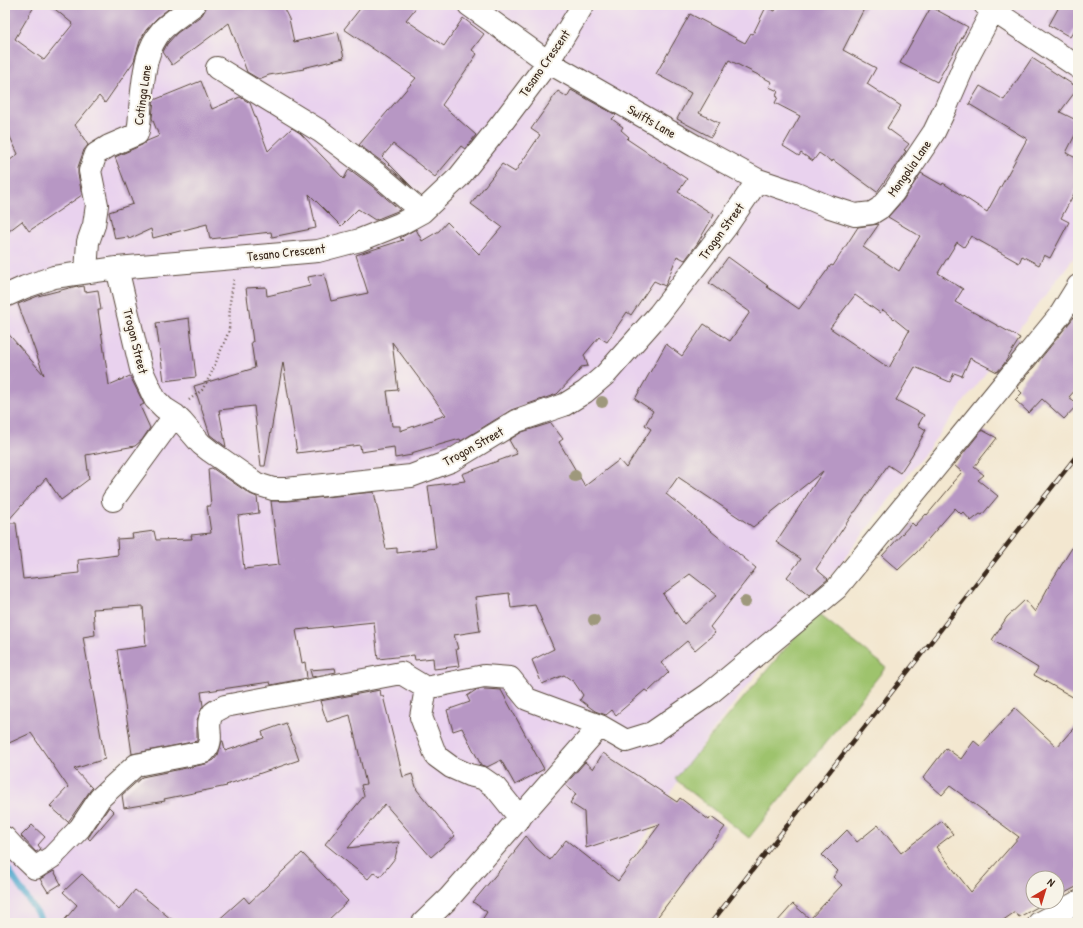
<svg xmlns="http://www.w3.org/2000/svg" width="1083" height="928" viewBox="0 0 1083 928" font-family="'Patrick Hand',sans-serif">
  <style>
    .built { fill: #e9d2ee }
    .park { fill: #9ec36d; stroke: #6c7646 }
    .lines { fill: none; stroke-linecap: round; stroke-linejoin: round }
    .stream { stroke: #53a9cf; stroke-width: 6 }
    .building { fill: #b797c4; fill-rule: evenodd }
    .street-casing { stroke: #574639; stroke-width: 24 }
    .path { stroke: #574639; stroke-width: 2.5; stroke-dasharray: 1 3; stroke-linecap: butt }
    .street { stroke: #fff; stroke-width: 22 }
    .rail-casing { stroke: #3b2a1e; stroke-width: 4.5 }
    .rail { stroke: #f7f3e8; stroke-width: 3; stroke-dasharray: 9; stroke-linecap: butt }
    .tree { fill: #9e987b }
    .labels { text-anchor: middle; stroke-width: 4; stroke-linejoin: round; paint-order: stroke }
    .street-label { font-size: 13px; fill: #3b2a1e; stroke: #f7f3e8 }
  </style>
  <rect width="100%" height="100%" fill="#f7f3e8"/>
  <filter id="ink" filterUnits="userSpaceOnUse"><feTurbulence type="fractalNoise" baseFrequency=".025" numOctaves="2"/><feDisplacementMap in="SourceGraphic" scale="8" xChannelSelector="R" yChannelSelector="G"/><feConvolveMatrix kernelMatrix="1 2 1 2 8 2 1 2 1" color-interpolation-filters="sRGB"/></filter>
  <filter id="wash" filterUnits="userSpaceOnUse"><feTurbulence type="fractalNoise" baseFrequency=".012" numOctaves="4" result="noise"/><feDisplacementMap in="SourceGraphic" scale="16" xChannelSelector="R" yChannelSelector="G"/><feGaussianBlur stdDeviation="0.9" result="paint"/><feColorMatrix in="noise" values="0 0 0 0 0 0 0 0 0 0 0 0 0 0 0 0 0 1.4 0 .05"/><feComposite in="paint" operator="in"/></filter>
  <g filter="url(#wash)">
    <rect width="100%" height="100%" fill="#f3e7d0"/>
    <path class="built" d="M5,5h1073v247l-391,513 -91,158h-591z"/>
    <path class="park" d="M816,612l70,55 -137,171 -74,-59z"/>
    <g class="lines">
      <path class="stream" d="M5,865l34,51 3,7"/>
    </g>
    <g id="blocks">
      <path class="building" d="M5,5h30l-20,34 29,21 29,-36 -23,-19h123l-16,13 -11,12 -6,11 -6,20 -29,42 -6,-7 -24,29 13,20 -4,5 -6,17v7l4,21 -53,36 -7,-10 -17,13v-70l13,-10 -13,-28z
        M206,5h76l7,14 5,23 44,-10 6,26 -41,10 1,1 -35,6 -10,4 -12,-7 -18,-49 -57,42 -9,-13 4,-8 10,-11 25,-18 3,-5z
        M363,5h55l-12,15 38,26 19,-28 21,16 -12,16 5,4 -35,51 34,30 -11,14 -4,-3 -26,31 -42,-33 -11,13 31,31 -25,-22 -29,-21 57,-67 -72,-49z
        M778,5h88l-23,45 33,18 -9,16 34,22 -14,22 22,16 -5,6 2,1 -29,41 -44,-32 -1,2 -13,-9 -6,8 -12,-8 -2,3 -16,-10 17,-30 -25,-13 3,-6 -2,-1 2,-5 -9,-4 3,-5 -43,-22 -30,53 20,10 -8,14 -34,-18 14,-26 -35,-19 34,-60 55,29 6,-10 2,1 13,-27 9,4z
        M1060,5h18l-3,24 -5,8 -21,-12z
        M931,7l37,20 -31,55 -37,-19z
        M1032,58l46,30 -18,24 18,9v8l-12,24 12,6v27l-17,32 8,4 -19,36 -6,-3 -5,10 -17,-9 -3,7 -48,-27 -7,11 -7,-5 -19,31 25,16 -8,13 65,36 -16,26 -7,8 -27,-14 -8,18 -8,-3 -4,9 -35,-15 -19,33 28,15 -6,10 8,5 -14,25 -12,18 -12,-8 -33,47h-1l-38,57 12,10 -19,16 -22,-18 14,-18 -25,-17 47,-71 -70,56 -75,-50 -12,17 90,74 -46,59 5,6 -20,17 -8,-9 -26,22 8,9 -21,20 -3,-2 -29,25 -4,-5 -6,5 -11,-4 -15,-11 3,-5 -9,-13 -10,-7 -22,9 -10,-24 22,-11 -19,-44 -24,3 -2,-15 -34,4 5,34 -26,4 4,14h-2l3,17 -25,3 -1,-11 -18,2 -1,-5 -36,4 -4,-37 -78,8 6,33 3,-1 2,16 -36,7 -1,-3 -69,10 2,14 -6,14v21l-65,13 -15,-104 29,-4 -3,-40 -50,3 2,26 -12,2 22,122 -31,10 18,19 -24,34 -18,-16 18,-19 -37,-54 -22,10 -4,-9v-404l39,45 -26,-71 20,-8 39,-10 1,1 6,-1 1,6 13,-2 3,20h-3l11,75 21,-9 14,28 -4,2 10,22 -8,12 -7,6 -49,9 3,24 -28,21 -15,-22 -40,45h10l7,56 56,-6 -1,-13 40,-5 -1,-16 16,-1 -1,-4 22,-3 2,9 36,-1 -1,-4 20,-2 -4,-27h4l-3,-37 4,-1 38,26 7,3 2,16 -21,3 6,53 35,-4 -8,-64h16l87,-9 12,57 11,-1v5l39,-5 -8,-62 37,-5 -3,-7 55,-20 -8,-14 13,-8 29,-9 12,16 -4,3 26,44 34,-26 7,8 25,-39 -6,-4 8,-14 -18,-12 31,-55 16,12 22,-32 26,17 20,-29 -41,-29 19,-26 40,29 -1,1 32,22 32,-44 2,1 25,-39 21,-3 -16,23 36,24 21,-35 -32,-19 15,-17 18,-27 21,12 1,-2 44,29 40,-73 -58,-35 11,-18 24,14zM855,295l25,18 3,-3 26,21 -20,37 -59,-40zM690,574l27,21 -33,29 -21,-30z
        M201,81l11,28 28,-12 10,6 18,48 24,-23 8,5 44,46 5,-10 23,17 28,24 -25,10 -17,-11 -17,17 -32,-32 7,34 -44,9 -1,-5 -61,7 -3,-15 -54,14 -2,-9 -22,10 -1,-2 -13,2 -6,-27 24,-8 -18,-47 27,-12 5,-4 12,-5 -7,-18 2,-18z
        M571,90l45,25 -4,4 11,8 -2,3 8,7 -2,2 60,40 -9,13 36,23 -17,29 -12,16 -8,-4 -12,30 -11,-5 -23,34 -4,-3 -20,30 -8,-5 -15,18 4,11 -7,1 -2,4 -22,23 -46,16 -50,31 -1,-2 -49,14 1,2 -17,3 -1,-11 -33,5 -1,-7 -63,8 -14,-91 -18,104h-4l-7,-60 -35,4 7,37 -16,-12 -16,-49 61,-18 -4,-26h2l-7,-54 20,-1 1,9 43,-10 -2,-9 16,-3 7,27 37,-8 -12,-38 47,-15 -3,-2 16,-9 6,12 17,-10 8,-9 32,32 23,-27 -31,-23 31,-40 13,8 25,-37 -9,-6 27,-38 9,6zM392,342l54,73 -46,16v-5h-8l-5,-35 11,-1z
        M1078,312v75l-9,10 9,7 -14,15 -22,-20 -13,14 -14,-13 7,-7 -5,-5z
        M189,318l7,59 -32,4 -8,-58z
        M982,430l15,8 -23,29 10,8 -6,5 20,16 -16,19 -2,-1 -9,7 -8,-9 -2,2 -6,-6 -38,44 -19,18 -16,-14 30,-33 3,3 11,-12 1,1 26,-31 -1,-1 10,-11 -8,-7z
        M1078,538v162l-44,-25 4,-7 -46,-28 15,-23 18,-17 10,12 16,-30z
        M335,668l1,4 -24,5 -2,-7z
        M485,689l16,1 43,79 -29,16 -14,-25 -14,7 -6,-2 -19,-37 -9,3 -6,-21 23,-8 -3,-6 9,-6z
        M380,690l1,6h2l20,81 9,-3 5,16 38,46 -24,21 -46,-53 -37,44 51,-6 -4,16 -15,19 -6,-5 -6,7 -43,-35 39,-48 -3,-11 5,-1 -16,-69 -23,7 -7,-21z
        M1015,708l42,39 21,-24v163l-21,11v-19h-24v24h14l-28,15 -4,-5 -16,11h-223l17,-19 17,15 32,-34 -9,-8 5,-6 -16,-16 25,-25 10,12 21,-17 23,28 41,-32 11,13 -17,13 35,45 48,-55 -69,-51 -8,9 -19,-17 23,-30 15,11 13,-18 6,5z
        M286,723l13,37 -73,25 1,1 -63,13 1,2 -41,7 -2,-13 20,-18 64,-13 8,-4 4,-5 4,-14h1l2,10 39,-13 -2,-6z
        M603,753l74,49 3,-4 29,22 2,-3 14,10 -72,96h-173l7,-11 -14,-10 42,-50 -1,-1 12,-15 10,12 14,12 16,-20 52,41 42,-57 -74,24 -2,-36 -14,-9 6,-9 -11,-9 20,-23 8,7z
        M109,807l5,5 -24,28 -2,-2z
        M32,825l13,12 -7,8 3,4 -5,3 -15,-16z
        M302,853l46,48 -23,22h-110l29,-26 5,6z
        M54,871l7,13 -13,8 -8,-13z
        M82,874l37,36 16,-20 41,33h-114l15,-18 -14,-13z"/>
    </g>
  </g>
  <g filter="url(#ink)">
    <use href="#blocks" fill-opacity="0" stroke="#574639" stroke-width="1"/>
    <g class="lines">
      <g class="street-casing">
        <path id="street" d="M469,5l79,57 147,84 63,34 36,12 33,14 28,9 17,-2 8,-5 13,-15 41,-61 12,-25 20,-46 27,-51
          M985,5l93,62
          M217,68l103,63 60,45 42,36
          M117,268l24,101 14,30 9,9 11,7 7,7 19,22 9,7 47,33 16,5h13l125,-13 40,-15 66,-40 47,-16 21,-13 21,-18 53,-60 67,-87 32,-47
          M86,272l2,-30 6,-17 3,-20 -7,-34 6,-17 13,-8 28,-12c4,-11 2,-22 4,-34 3,-24 4,-51 21,-70 9,-9 22,-17 32,-25
          M5,296l20,-9 29,-10 63,-9 201,-17 42,-11 40,-16 22,-12 37,-35 43,-54 46,-61 35,-57
          M113,500l62,-85
          M426,688l-5,29 15,39 15,11 18,8 13,3 13,9 25,31
          M5,838l11,12 19,18 17,-11 28,-29 20,-30 36,-33 68,-13c13,-13 -1,-27 9,-39 3,-3 9,-5 12,-7l176,-33 25,15 58,-12 26,2 17,21 73,27 26,15 26,-8 57,-39 128,-106 223,-273 18,-29
          M423,923l26,-25 151,-172
          M1039,923l39,-21"/>
      </g>
      <path class="path" d="M189,400l13,-10 9,-16 18,-43 1,-29 4,-23"/>
      <use href="#street" class="street"/>
      <g class="rail-casing">
        <path id="rail" d="M711,923l367,-469"/>
      </g>
      <use href="#rail" class="rail"/>
    </g>
    <g class="tree">
      <circle cx="602" cy="402" r="6"/>
      <circle cx="575" cy="476" r="6"/>
      <circle cx="745" cy="602" r="6"/>
      <circle cx="594" cy="620" r="6"/>
    </g>
  </g>
  <g class="labels">
    <g class="street-label">
      <text transform="translate(544 63) rotate(-55)" y="5">Tesano Crescent</text>
      <text transform="translate(142 95) rotate(-82)" y="5">Cotinga Lane</text>
      <text transform="translate(652 121) rotate(30)" y="5">Swifts Lane</text>
      <text transform="translate(909 168) rotate(-55)" y="5">Mongolia Lane</text>
      <text transform="translate(721 231) rotate(-54)" y="5">Trogon Street</text>
      <text transform="translate(286 252) rotate(-6)" y="5">Tesano Crescent</text>
      <text transform="translate(136 341) rotate(76)" y="5">Trogon Street</text>
      <text transform="translate(473 446) rotate(-29)" y="5">Trogon Street</text>
    </g>
  </g>
  <rect width="1083" height="928" fill="none" stroke="#f7f3e8" stroke-width="20"/>
  <g transform="translate(1045 890) rotate(38)"><circle r="19" fill="#f7f3e8" stroke="#aca397"/>
  <path d="M0-3L7 15L0 10L-7 15Z" fill="#c8321e"/>
  <text y="-6" font-size="11" font-weight="bold" text-anchor="middle" fill="#3b2a1e">N</text>
  </g>
</svg>
